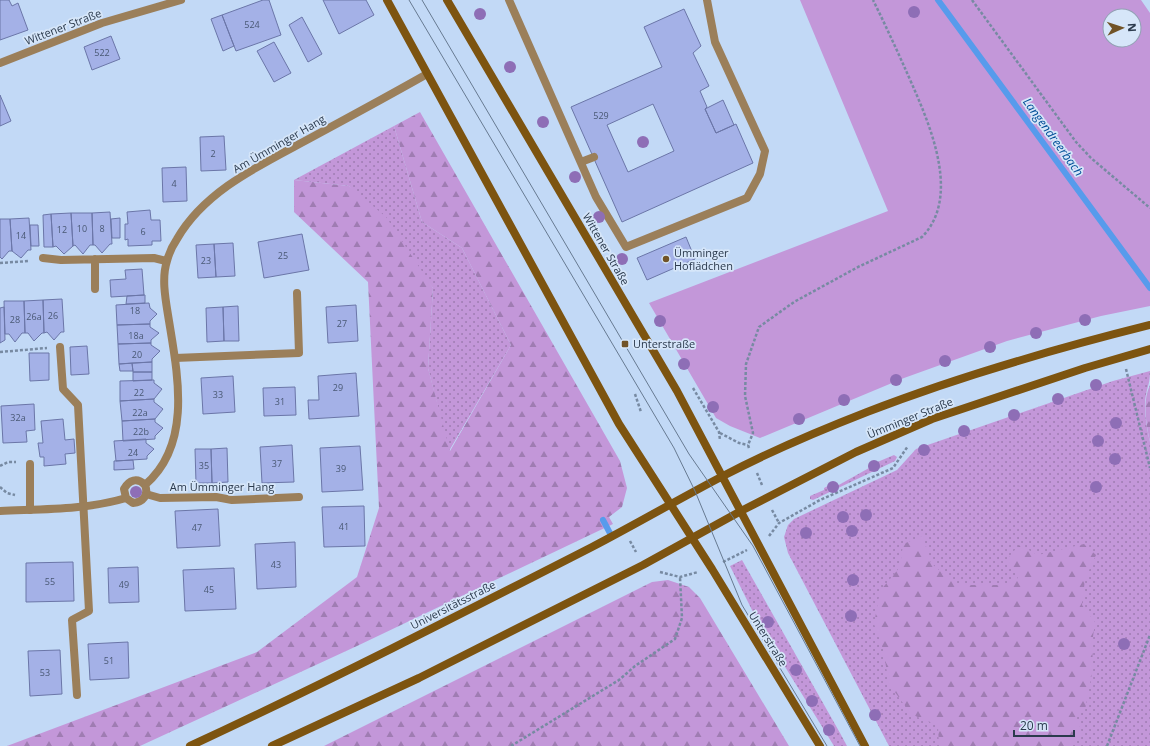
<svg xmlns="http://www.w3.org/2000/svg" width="1150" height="746" viewBox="0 0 1150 746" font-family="'Open Sans',sans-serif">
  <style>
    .grass { fill: url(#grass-dots) }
    .forest { fill: url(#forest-firs) }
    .park { fill: #c397d9; fill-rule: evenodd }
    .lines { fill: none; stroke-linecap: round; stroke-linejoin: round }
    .stream { stroke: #579bec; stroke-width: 6 }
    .building { fill: #a4b1e7; stroke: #6b76a8; fill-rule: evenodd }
    .path { stroke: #778aa2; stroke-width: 2.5; stroke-dasharray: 3 2; stroke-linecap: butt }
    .service { stroke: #9b7f5a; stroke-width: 8 }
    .minor { stroke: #9b7f5a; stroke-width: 8 }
    .secondary { stroke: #7d5410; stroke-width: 8 }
    .tram { stroke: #677a91; stroke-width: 1 }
    .tree { fill: #8e6eb6 }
    .poi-dot { fill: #715327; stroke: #d6e6f9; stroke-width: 1.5 }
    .labels { text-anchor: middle; stroke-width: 3.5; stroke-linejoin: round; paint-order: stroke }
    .number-label { font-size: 9px; fill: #495874 }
    .street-label { font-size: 11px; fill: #2b3a4d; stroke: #d6e6f9 }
    .poi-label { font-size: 11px; fill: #2b3a4d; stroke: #d6e6f9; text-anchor: start }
    .water-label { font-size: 12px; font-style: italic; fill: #014e97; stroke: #d6e6f9 }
  </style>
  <defs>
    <pattern id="grass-dots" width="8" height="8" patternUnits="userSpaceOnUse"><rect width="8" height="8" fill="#c397d9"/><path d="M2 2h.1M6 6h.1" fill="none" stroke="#9f7cb2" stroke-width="1.8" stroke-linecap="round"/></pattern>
    <pattern id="forest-firs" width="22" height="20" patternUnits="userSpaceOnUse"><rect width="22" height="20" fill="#c397d9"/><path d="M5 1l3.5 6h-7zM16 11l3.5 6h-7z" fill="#9f7cb2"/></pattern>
  </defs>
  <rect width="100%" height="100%" fill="#c2d9f6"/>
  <path class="grass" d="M394,126l28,96 40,26 49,97 -62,106 -21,-83 5,-80 -84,-102 -55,-6z
    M1150,371c0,12 -2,13 -4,24 -3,12 1,35 4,47v304h-261l-101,-193 -4,-16 4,-12 6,-6 103,-49 19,-21 197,-68z
    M894,455l3,2 -2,4 -82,39 -3,-1v-3l14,-6v-2l11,-6 2,4 32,-18 -1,-2z
    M742,560l98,173 7,13h-13l-73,-118 -31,-62z"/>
  <path class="forest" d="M420,112l200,349 7,27 -5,19 -13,10 4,7 -256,122 -217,100h-133l250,-94 100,-75 22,-69 -11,-226 -74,-70v-32l55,6 37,31 47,71 -5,80 22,83 61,-106 -49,-97 -40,-26 -28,-96z
    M1150,385v57c-4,-19 -8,-40 0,-57z
    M923,536l8,27 25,22h51l11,-7 -11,-19 12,-14 19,10 46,-11 12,11 -11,24 -3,26 13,17 -3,22 1,24 -8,42 -9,6 7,20 -15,10h-129l-1,-20 -27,-12 -22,-30 -6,-35 -9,-25 6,-33 20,-24 3,-23z
    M668,580l21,7 11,11 89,148h-465l328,-164z"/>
  <path class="park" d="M800,0h341l9,13v293l-49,10 -94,25 -103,37 -144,60 -30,-12 -14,-8 -67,-115 239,-92zM1110,16h24v24h-24z"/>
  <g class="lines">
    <path class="stream" d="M938,0l212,288
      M603,520l9,17"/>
  </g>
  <path class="building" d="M0,0h9l3,6 6,-3 10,27 -28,10z
    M263,0h6l12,35 -45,16 -14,-36z
    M323,0h43l8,15 -35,19z
    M684,9l17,37 -8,7 16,33 -9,5 7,16 -2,2 11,24 20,-9 17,39 -131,59 -51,-115 91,-40 -18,-40zM653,104l21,47 -46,21 -21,-47z
    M222,15l12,31 -11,5 -12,-32z
    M302,17l20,37 -14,8 -19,-37z
    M111,36l9,23 -28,11 -8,-23z
    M274,42l17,31 -17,9 -17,-31z
    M0,95l11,26 -11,5z
    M723,100l11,25 -18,8 -11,-24z
    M224,136l2,34 -25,1 -1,-34z
    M186,167l1,34 -24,1 -1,-34z
    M150,210l1,10h9l1,21h-9v4l-24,1v-7l-3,1v-16h3l-1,-12z
    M110,212l2,32h-2l-8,9 -7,-8h-2l-1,-32z
    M71,213h21l1,32h-3l-7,9 -8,-9 -2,1z
    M71,213l2,33 -9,8 -8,-8 -3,1 -2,-33z
    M51,214l2,33h-9l-1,-32z
    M29,218l2,32h-3l-7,8 -9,-7 -2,-32z
    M120,218v20h-8l-1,-19z
    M0,219h10l2,32h-3l-7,8 -2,-2z
    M30,225h8l1,21h-8z
    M302,234l7,36 -45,8 -6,-36z
    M686,237l9,22 -48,21 -10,-22z
    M233,243l2,33 -19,1 -2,-33z
    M214,244l2,33 -18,1 -2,-33z
    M142,269l2,26 -33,2 -1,-17 16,-1 -1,-9z
    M145,295v8l-19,1 1,-8z
    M62,299l2,33h-3l-7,8 -7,-8 -3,1 -1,-33z
    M43,300l1,33h-2l-8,8 -6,-8h-3l-1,-32z
    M4,301h20l1,32h-3l-7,9 -6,-8h-4z
    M149,303l1,5 7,6 -7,7v3l-33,1 -1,-20z
    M356,305l2,36 -30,2 -2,-36z
    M238,306l1,35h-15l-1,-34z
    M4,307l1,33 -5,3v-35z
    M223,307l1,34 -17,1 -1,-34z
    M150,324v3l9,6 -8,7v3l-33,1 -1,-19z
    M151,343v2l9,6 -8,8v3l-33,2 -1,-20z
    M87,346l2,28 -18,1 -1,-28z
    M29,353h20v27l-19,1z
    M152,362v10h-19l-1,-9z
    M132,363l1,8h-13l-1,-7z
    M133,372h19v8l-19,1z
    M356,373l3,43 -50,3 -1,-19h11l-1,-24z
    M233,376l2,36 -32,2 -2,-36z
    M154,380v3l8,6 -8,10 -34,2v-20z
    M295,387l1,28 -32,1 -1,-28z
    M154,399v3l9,7 -8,10 -33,2 -2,-20z
    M34,404l1,26 -9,1 1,11 -24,1 -2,-37z
    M63,419l2,21 9,-1 1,14 -10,1 1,10 -22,2v-9h-4l-2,-14h5l-2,-22z
    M155,419v3l8,6 -8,8v3l-32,2 -1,-20z
    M146,439v4l8,6 -7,7v3l-31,2 -2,-20z
    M292,445l2,37 -32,1 -2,-36z
    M360,446l3,44 -41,2 -2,-44z
    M227,448l1,34 -16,1 -1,-34z
    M195,449h16l1,34h-16z
    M133,460l1,9 -20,1v-9z
    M364,506l1,40 -41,1 -2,-40z
    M218,509l2,37 -43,2 -2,-37z
    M295,542l1,45 -39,2 -2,-45z
    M73,562l1,39 -48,1v-39z
    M138,567l1,35 -30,1 -1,-35z
    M234,568l2,41 -51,2 -2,-41z
    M128,642l1,36 -39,2 -2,-36z
    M60,650l2,44 -32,2 -2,-45z"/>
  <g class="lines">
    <path class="path" d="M972,0l104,142 15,16 59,50
      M0,263l29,-2
      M0,352l47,-4
      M1126,369l24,99
      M693,388l26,44 1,8
      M635,394l6,18
      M720,433l19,10 9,2
      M749,448l-1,-3 5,-12 -8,-37 1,-32 13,-37 35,-25 64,-35 64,-30c43,-44 2,-125 -18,-171 -10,-22 -20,-44 -31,-66
      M0,466l8,-4h8
      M757,473l5,12
      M0,487l7,6 8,2
      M772,510l7,13
      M769,536l10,-13 41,-23 73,-32 15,-22
      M630,541l6,11
      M723,562l24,-12
      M660,572l20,5 18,-5
      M511,746l108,-66 16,-14 40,-27 7,-21 -2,-41
      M1107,746l43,-111"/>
    <path class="service" d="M509,0l87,197 30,50 121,-49 13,-24 5,-23 -50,-109 -8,-42
      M581,162l13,-5
      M43,258l18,2 93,-2 12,3
      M95,259v30
      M60,347l3,42 15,16 11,206 -17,9 5,75
      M175,358l124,-5 -2,-60
      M30,464v46
      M146,494l14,4 56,-1 16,3 67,-3"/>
    <path class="minor" d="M0,63l102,-40 79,-23
      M126,498l-2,-9c5,-9 13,-12 21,-4 47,-40 33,-109 24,-164 -3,-19 -8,-42 -2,-60 2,-8 6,-16 10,-22 29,-51 90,-77 139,-104 37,-20 74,-40 111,-61
      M0,511c42,-2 86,-1 126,-13l7,5c10,-1 16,-8 12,-18"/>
    <path class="secondary" d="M387,0l232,424 93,145 108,177
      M447,0l230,391 188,355
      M190,746c136,-63 269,-131 402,-199 44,-23 87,-48 131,-71 46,-24 95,-45 144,-64 93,-36 187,-63 283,-87
      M272,746l147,-68 224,-113 98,-54 115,-59 76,-33 153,-51 65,-19"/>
    <path class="tram" d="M409,0l265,448 21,43 47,114 85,141
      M422,0l267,454 64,92 107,200"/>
  </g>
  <g class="tree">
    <circle cx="914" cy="12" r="6"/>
    <circle cx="480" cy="14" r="6"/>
    <circle cx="510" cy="67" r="6"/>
    <circle cx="543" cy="122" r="6"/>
    <circle cx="643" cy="142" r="6"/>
    <circle cx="575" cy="177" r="6"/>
    <circle cx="599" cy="217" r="6"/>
    <circle cx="622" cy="259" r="6"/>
    <circle cx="1085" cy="320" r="6"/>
    <circle cx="660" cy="321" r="6"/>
    <circle cx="1036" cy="333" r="6"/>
    <circle cx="990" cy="347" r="6"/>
    <circle cx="945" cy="361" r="6"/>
    <circle cx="684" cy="364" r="6"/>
    <circle cx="896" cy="380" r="6"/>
    <circle cx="1096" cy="385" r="6"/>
    <circle cx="1058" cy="399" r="6"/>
    <circle cx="844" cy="400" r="6"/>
    <circle cx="713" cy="407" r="6"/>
    <circle cx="1014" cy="415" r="6"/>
    <circle cx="799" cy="419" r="6"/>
    <circle cx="1116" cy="423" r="6"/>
    <circle cx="964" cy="431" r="6"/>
    <circle cx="1098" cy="441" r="6"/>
    <circle cx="924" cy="450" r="6"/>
    <circle cx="1115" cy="459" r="6"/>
    <circle cx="874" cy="466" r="6"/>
    <circle cx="833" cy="487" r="6"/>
    <circle cx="1096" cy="487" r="6"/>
    <circle cx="136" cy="492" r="6"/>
    <circle cx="866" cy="515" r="6"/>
    <circle cx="843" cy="517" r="6"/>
    <circle cx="852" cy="531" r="6"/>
    <circle cx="806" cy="533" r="6"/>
    <circle cx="853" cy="580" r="6"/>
    <circle cx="851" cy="616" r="6"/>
    <circle cx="768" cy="622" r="6"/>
    <circle cx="1124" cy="644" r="6"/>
    <circle cx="796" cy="670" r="6"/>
    <circle cx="812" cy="701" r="6"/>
    <circle cx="875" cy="715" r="6"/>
    <circle cx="829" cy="730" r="6"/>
  </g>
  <g class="poi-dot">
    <circle cx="666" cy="259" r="4"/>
    <rect x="621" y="340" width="8" height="8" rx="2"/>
  </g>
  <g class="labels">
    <g class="number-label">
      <text x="252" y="28">524</text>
      <text x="102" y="56">522</text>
      <text x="601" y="119">529</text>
      <text x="213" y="157">2</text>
      <text x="174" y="187">4</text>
      <text x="82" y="232">10</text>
      <text x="102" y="232">8</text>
      <text x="62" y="233">12</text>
      <text x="143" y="235">6</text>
      <text x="21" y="239">14</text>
      <text x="283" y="259">25</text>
      <text x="206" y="264">23</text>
      <text x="135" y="314">18</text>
      <text x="53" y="319">26</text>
      <text x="34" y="320">26a</text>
      <text x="15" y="323">28</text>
      <text x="342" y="327">27</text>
      <text x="136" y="339">18a</text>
      <text x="137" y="358">20</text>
      <text x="338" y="391">29</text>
      <text x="139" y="396">22</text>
      <text x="218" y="398">33</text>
      <text x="280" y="405">31</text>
      <text x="140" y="416">22a</text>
      <text x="18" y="421">32a</text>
      <text x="141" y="435">22b</text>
      <text x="133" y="456">24</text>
      <text x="277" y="467">37</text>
      <text x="204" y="469">35</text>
      <text x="341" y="472">39</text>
      <text x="344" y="530">41</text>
      <text x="197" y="531">47</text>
      <text x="276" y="568">43</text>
      <text x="50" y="585">55</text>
      <text x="124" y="588">49</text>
      <text x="209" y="593">45</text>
      <text x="109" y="664">51</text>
      <text x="45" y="676">53</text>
    </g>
    <g class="street-label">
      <text transform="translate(63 27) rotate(-21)" y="4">Wittener Straße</text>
      <text transform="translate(279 144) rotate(-30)" y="4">Am Ümminger Hang</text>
      <text transform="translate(606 249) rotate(60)" y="4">Wittener Straße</text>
      <text transform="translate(910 418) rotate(-22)" y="4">Ümminger Straße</text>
      <text x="222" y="491">Am Ümminger Hang</text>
      <text transform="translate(453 605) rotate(-27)" y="4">Universitätsstraße</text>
      <text transform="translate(768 639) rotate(58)" y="4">Unterstraße</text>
    </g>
    <g class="poi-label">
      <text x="674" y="257">Ümminger<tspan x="674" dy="13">Hoflädchen</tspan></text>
      <text x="633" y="348">Unterstraße</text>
    </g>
    <g class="water-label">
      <text transform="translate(1053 137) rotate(54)" y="4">Langendreerbach</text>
    </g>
  </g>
  <g transform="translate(1122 28) rotate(87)"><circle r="19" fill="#d6e6f9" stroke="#92a1b4"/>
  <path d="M0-3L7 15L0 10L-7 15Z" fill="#715327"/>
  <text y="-6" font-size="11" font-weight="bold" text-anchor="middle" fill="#2b3a4d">N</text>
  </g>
  <path d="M1014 730v6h60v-6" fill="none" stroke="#2b3a4d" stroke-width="2"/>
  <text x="1020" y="730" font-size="12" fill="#2b3a4d" stroke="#d6e6f9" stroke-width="3" paint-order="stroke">20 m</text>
</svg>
